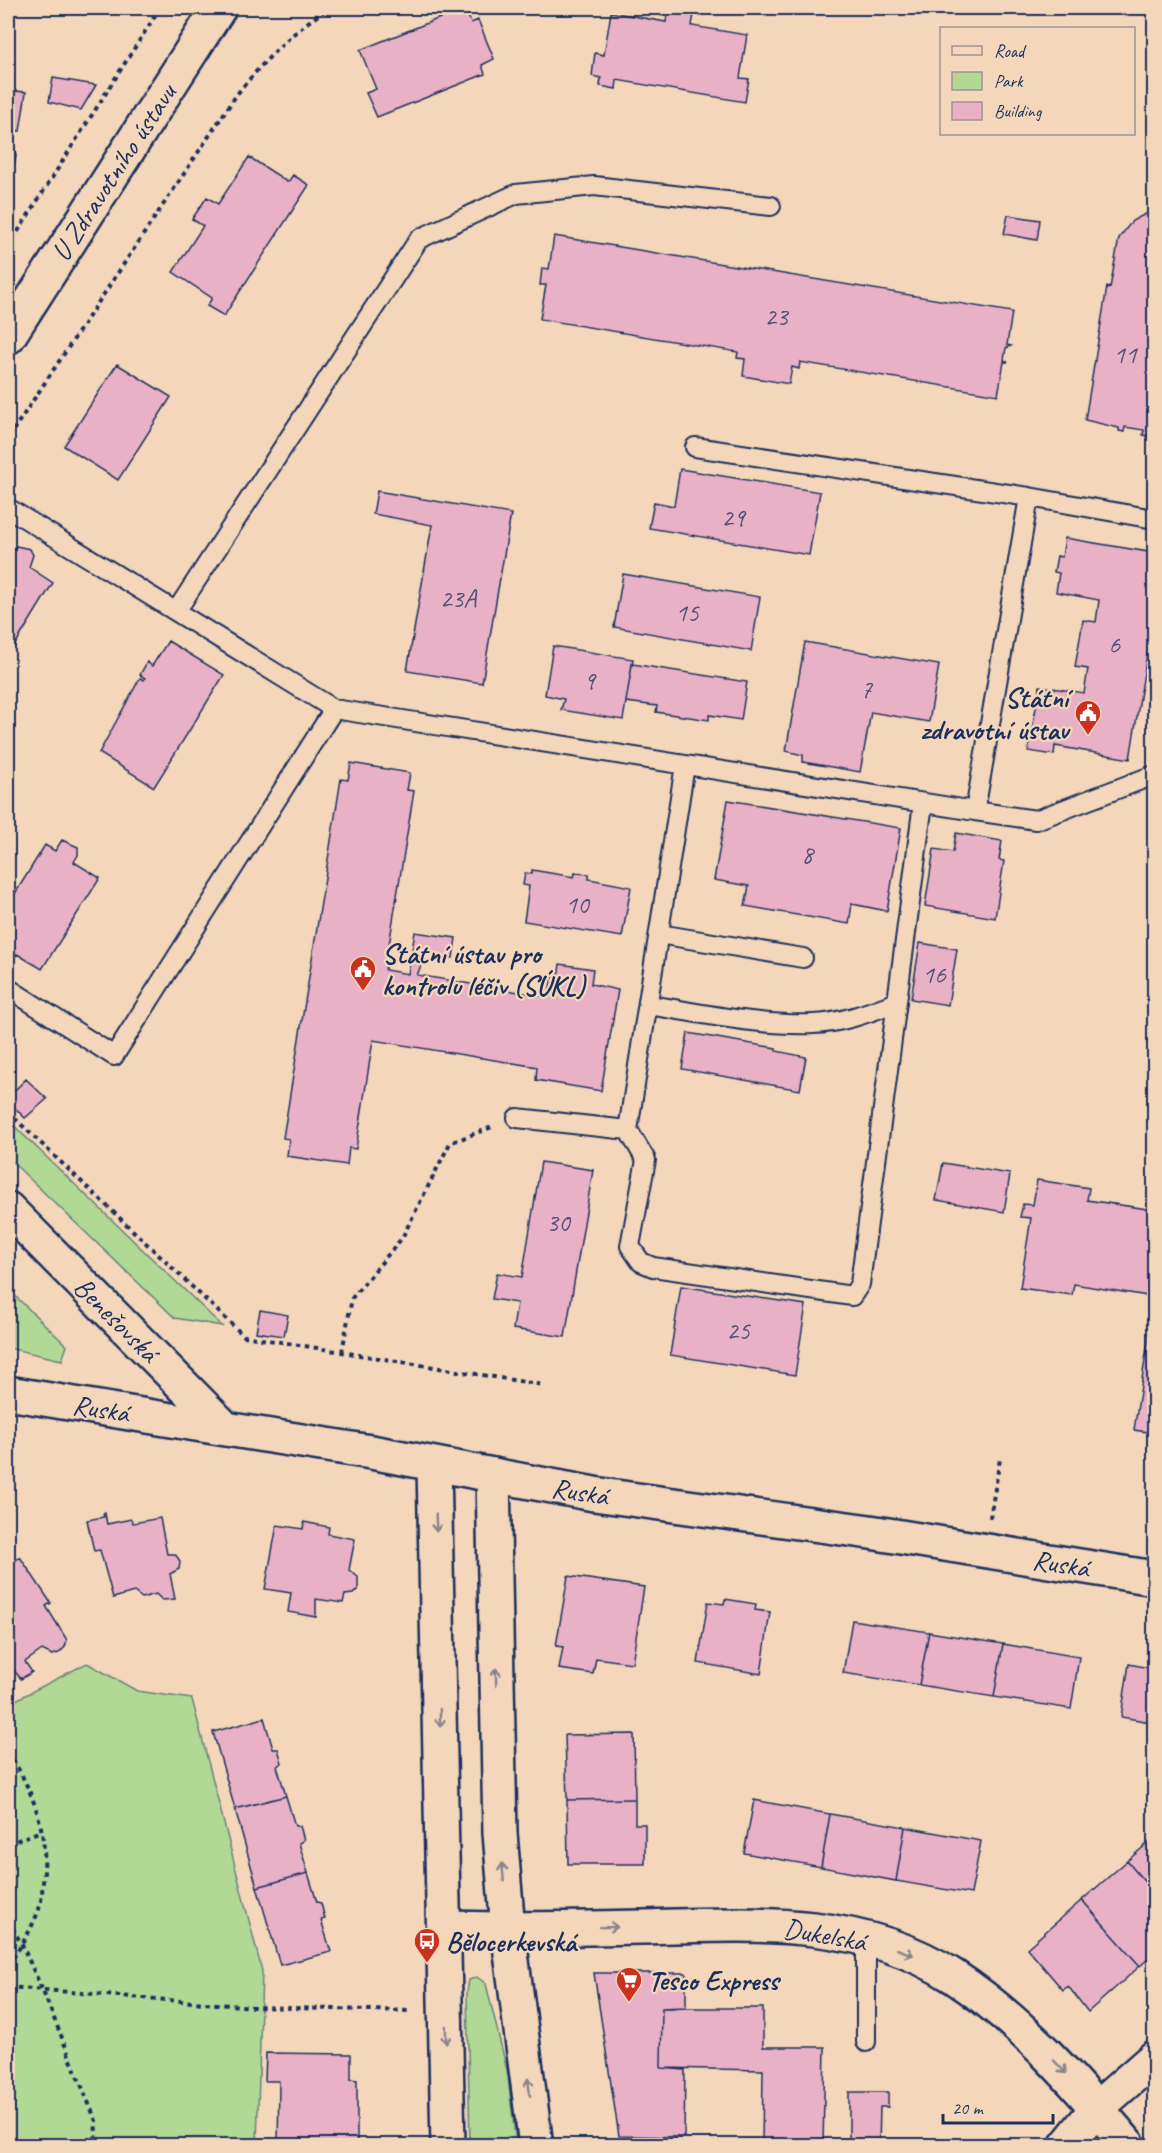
<svg xmlns="http://www.w3.org/2000/svg" width="1162" height="2153" viewBox="0 0 1162 2153" font-family="Caveat,sans-serif">
  <style>
    .green { fill: #b1d895; stroke: #66847a; stroke-width: 1.5 }
    .building { fill: #e9b1c6; stroke: #1b2f5e; stroke-width: 1.5 }
    .lines { fill: none; stroke-linecap: round; stroke-linejoin: round }
    .service-casing { stroke: #1b2f5e; stroke-width: 22 }
    .minor-casing { stroke: #1b2f5e; stroke-width: 38 }
    .tertiary-casing { stroke: #1b2f5e; stroke-width: 38 }
    .secondary-casing { stroke: #1b2f5e; stroke-width: 38 }
    .path { stroke: #1b2f5e; stroke-width: 4; stroke-dasharray: 4.5 4.5; stroke-linecap: butt }
    .service { stroke: #f4d7ba; stroke-width: 18 }
    .minor { stroke: #f4d7ba; stroke-width: 33 }
    .tertiary { stroke: #f4d7ba; stroke-width: 33 }
    .secondary { stroke: #f4d7ba; stroke-width: 33 }
    .oneway { stroke: #88838c }
    .labels { text-anchor: middle; stroke-width: 4.5; stroke-linejoin: round; paint-order: stroke }
    .number-label { font-size: 26px; fill: #4e5078 }
    .street-label { font-size: 28px; fill: #1b2f5e; stroke: #f4d7ba }
    .poi-label { font-size: 28px; font-weight: bold; fill: #1b2f5e; stroke: #f4d7ba; text-anchor: start }
  </style>
  <rect width="100%" height="100%" fill="#f4d7ba"/>
  <filter id="ink" filterUnits="userSpaceOnUse"><feTurbulence type="fractalNoise" baseFrequency=".0167" numOctaves="2"/><feDisplacementMap in="SourceGraphic" scale="12" xChannelSelector="R" yChannelSelector="G"/><feConvolveMatrix kernelMatrix="1 2 1 2 8 2 1 2 1" color-interpolation-filters="sRGB"/></filter>
  <g filter="url(#ink)">
    <path class="green" d="M8,1120l214,206 -47,-8 -167,-160z
      M10,1291l57,55 -5,14 -54,-12z
      M87,1663l50,28 55,8 70,272 -5,174h-249v-446l4,3z
      M477,1977l9,7 21,86 9,75h-46l-3,-153 2,-12z"/>
    <path class="building" d="M465,8l6,15 7,-3 16,39 -12,6 3,9 -108,43 -11,-24 10,-4 -16,-39z
      M668,8h27l-3,18 55,9 -7,43 9,1 -4,23 -128,-22 -1,9 -16,-3 1,-8 -9,-2 3,-23 9,2 7,-43 55,10z
      M53,78l43,7 -15,25 -32,-8z
      M15,91l11,1 -6,39 -11,-2 7,27 -1,6 -7,10v-73l6,1z
      M249,157l39,25 5,-7 16,10 -85,131 -17,-10 5,-8 -39,-26 30,-46 -11,-7 15,-22 11,7z
      M1151,211h3v223l-5,-1v3l-6,-1 1,-5 -19,-3 -1,5 -5,-1v-3l-34,-8 22,-133 3,1 9,-50 13,-17z
      M1008,215l32,5 -3,20 -33,-6z
      M554,236l458,76 -5,33 4,1 -5,2 -2,12 4,2h-4l-6,33 -198,-33 -1,7 -7,-2 -3,17 -46,-8 2,-17 -8,-1 1,-6 -198,-33 6,-34h-6l2,-17 7,1z
      M117,364l54,33 -53,83 -54,-34z
      M680,469l140,23 -11,63 -160,-27 5,-26 20,4z
      M377,491l134,23 -29,169 -75,-12 25,-146 -59,-11z
      M1065,538l89,15v58l-24,148 -75,-13 -1,9 -26,-4 12,-65 44,7 4,-24 -13,-2 8,-47 13,2 3,-22 -43,-8 3,-19 -5,-1 3,-16 5,1z
      M16,546l14,3 3,6 -4,12 24,16 -45,73v-102l2,2z
      M623,574l137,23 -9,54 -137,-24z
      M168,641l56,34 -70,112 -55,-34 41,-75 4,2 1,-2 -5,-3 7,-13 5,4z
      M805,642l134,23 -10,57 -58,-10 -11,60 -57,-10v-7l-17,-4z
      M553,646l80,13 -10,61 -62,-10 3,-11 -19,-4z
      M632,664l115,18 -6,38 -32,-5v5l-53,-8 1,-6 -31,-4z
      M351,763l59,10 -3,17 7,1 -29,179 23,4 7,-42 41,6 -3,20 -27,-4 -9,21 131,22 4,-20 6,1 2,-14 33,5 -2,15 27,6 -17,101 -65,-11 1,-13 -164,-27 -17,109 -7,-1 -2,17 -60,-9 2,-17 -6,-1 58,-359 7,1z
      M728,800l173,28 -14,83 -35,-7 -3,20 -104,-18 4,-20 -35,-6z
      M956,833l46,8 -3,19 5,1 -9,57 -70,-12 9,-57 19,3z
      M62,840l16,7v8l-4,7 26,16 -58,91 -25,-15 -9,10v-59l37,-60 10,6z
      M532,870l42,7 1,-4 14,1v5l42,8 -9,50 -98,-16 5,-35 -6,-1 2,-12 7,1z
      M920,943l37,6 -9,56 -37,-6z
      M688,1033l88,15v3l30,6 -6,33 -118,-21z
      M26,1079l21,20 -22,19 -17,-17v-4z
      M541,1162l52,8 -28,167 -52,-8 4,-26 -25,-4 5,-26 25,4z
      M943,1163l67,11 -6,38 -68,-12z
      M1037,1180l52,8 -2,12 67,10v87l-80,-13 -2,11 -52,-7 11,-70 -11,-1 3,-13 10,1z
      M681,1286l125,19 -11,70 -125,-20z
      M1154,1303v130l-20,-3z
      M260,1310l28,5 -4,21 -28,-4z
      M105,1513l2,11 24,-5 2,4 27,-5 7,36h8l5,7 -1,8 -9,5 5,25 -13,1 -6,-6 -14,4 -8,-6 -21,6 -13,-48 -6,1 -7,-31 17,-3 -1,-3z
      M304,1522l25,5 -1,7 27,5 -6,31 9,7v12l-5,5 -8,1 -2,8 -27,-4v18l-28,-5 3,-19 -26,-4 12,-64 26,4z
      M20,1557l31,46 -5,3 21,34 -2,7 -6,6 -7,2 -10,-5 -17,12 7,10 -11,7 -13,-16v-97z
      M568,1576l76,11 -12,76 -36,-5 -3,16 -34,-5 4,-22 -7,-1z
      M725,1599l31,5 -1,6 15,2 -9,62 -63,-11 10,-61 16,2z
      M852,1620l77,12 -10,53 -76,-12z
      M929,1632l74,12 -9,53 -75,-12z
      M1003,1644l76,13 -8,52 -77,-12z
      M1129,1664l25,5 -3,53 -30,-5z
      M264,1718l9,31h5l4,14 -5,3 9,30 -51,13 -22,-77z
      M634,1734l1,65 -68,1 -2,-65z
      M286,1796l9,30h5l4,14 -5,3 9,30 -51,14 -22,-78z
      M635,1799v25h10v40h-77l-1,-64z
      M754,1800l76,14 -9,53 -77,-14z
      M830,1814l75,13 -9,54 -75,-14z
      M905,1827l76,14 -10,53 -75,-13z
      M1154,1838v55l-27,-32z
      M1127,1861l27,32v61l-14,12 -58,-66z
      M308,1873l9,29 4,1 4,16 -4,1 10,32 -51,13 -23,-78z
      M1082,1900l58,66 -52,46 -20,-26 -5,4 -36,-42z
      M594,1973h92v34l-24,1 -1,60 24,2 -1,67 -65,-1z
      M662,2008h101v39h62l-2,99h-61l1,-76 -102,-2z
      M266,2053l85,1v25l6,1v66h-79l1,-65h-14z
      M849,2092h39v15h-8l-1,39h-30z"/>
    <g class="lines">
      <g class="service-casing">
        <path id="service" d="M695,447l334,50 125,22
          M8,508l326,201 -220,347 -106,-68
          M177,610l242,-371 97,-45 78,-8 177,20
          M334,709l641,102 54,-314
          M975,811l61,9 118,-45
          M659,934l144,24
          M648,1005c54,8 110,21 165,19 29,-1 57,-12 84,-22
          M517,1118l111,12 57,-365
          M628,1130l18,30 -16,86 11,16 12,5 199,29 8,-12 63,-481
          M866,1939v103"/>
      </g>
      <g class="minor-casing">
        <path id="minor" d="M444,1928c67,2 133,0 200,-1 105,-3 216,-11 309,49 69,45 123,107 176,170
          M1066,2146l31,-38 57,-50"/>
      </g>
      <g class="tertiary-casing">
        <path id="tertiary" d="M8,1393l218,36
          M493,1475l101,19 276,38 284,46"/>
      </g>
      <g class="secondary-casing">
        <path id="secondary" d="M8,337l211,-329
          M8,1209l218,220 145,23 122,23 7,358 8,97 28,216
          M434,1465l14,681"/>
      </g>
      <path class="path" d="M8,247l152,-239
        M8,438l229,-344c27,-33 56,-64 92,-86
        M8,1112l236,224 299,49
        M342,1352l10,-54 50,-60 48,-95 42,-16
        M990,1518l10,-59
        M8,1752c26,40 41,81 35,130 -1,8 -1,19 -4,27 -7,20 -19,39 -31,56
        M8,1844l33,-13
        M8,1920l14,25 20,44 54,132 -1,25
        M8,1987l246,20 156,4"/>
      <use href="#service" class="service"/>
      <use href="#minor" class="minor"/>
      <use href="#tertiary" class="tertiary"/>
      <use href="#secondary" class="secondary"/>
    </g>
    <defs><path id="oneway-shaft" d="M-6 0H5M1.5-3L5.5 0L1.5 3" fill="none" stroke-width="1.6" stroke-linecap="round" stroke-linejoin="round" transform="scale(1.5)"/></defs>
    <g class="oneway">
      <use href="#oneway-shaft" transform="translate(436 1523) rotate(88)"/>
      <use href="#oneway-shaft" transform="translate(496 1677) rotate(-91)"/>
      <use href="#oneway-shaft" transform="translate(440 1718) rotate(89)"/>
      <use href="#oneway-shaft" transform="translate(503 1872) rotate(-95)"/>
      <use href="#oneway-shaft" transform="translate(609 1927) rotate(-1)"/>
      <use href="#oneway-shaft" transform="translate(905 1952) rotate(21)"/>
      <use href="#oneway-shaft" transform="translate(446 2035) rotate(89)"/>
      <use href="#oneway-shaft" transform="translate(1060 2067) rotate(47)"/>
      <use href="#oneway-shaft" transform="translate(529 2087) rotate(-97)"/>
    </g>
  </g>
  <defs>
    <g id="civic-pin" transform="scale(1.35)"><path d="M0 17L-7.5 6A9.5 9.5 0 1 1 7.5 6Z" fill="#c8321e" stroke="#f4d7ba"/><path d="M-.6-6.5H3V-4.5H.6V-3L4-1V1h2V6H-6V1h2V-1L-.6-3ZM-1.2 2.5V6h2.4V2.5Z" fill="#fff"/></g>
    <g id="bus-pin" transform="scale(1.35)"><path d="M0 17L-7.5 6A9.5 9.5 0 1 1 7.5 6Z" fill="#c8321e" stroke="#f4d7ba"/><path d="M-5-6H5V4H4V6H2V4H-2V6H-4V4H-5ZM-3.5-4V0h7V-4ZM-3.5 1.2v1.5H-2V1.2ZM2 1.2v1.5H3.5V1.2Z" fill="#fff"/></g>
    <g id="supermarket-pin" transform="scale(1.35)"><path d="M0 17L-7.5 6A9.5 9.5 0 1 1 7.5 6Z" fill="#c8321e" stroke="#f4d7ba"/><path d="M-6-5.5h2.5l.6 2H6L4.5 2H-2.5L-4.4-4H-6ZM-1.5 3.2a1.3 1.3 0 1 0 .1 0ZM3 3.2a1.3 1.3 0 1 0 .1 0Z" fill="#fff"/></g>
  </defs>
  <g fill-rule="evenodd">
    <use href="#civic-pin" x="1088" y="713"/>
    <use href="#civic-pin" x="363" y="969"/>
    <use href="#bus-pin" x="427" y="1941"/>
    <use href="#supermarket-pin" x="629" y="1980"/>
  </g>
  <g class="labels">
    <g class="number-label">
      <text x="776" y="325">23</text>
      <text x="1125" y="363">11</text>
      <text x="733" y="526">29</text>
      <text x="458" y="607">23A</text>
      <text x="687" y="621">15</text>
      <text x="1114" y="653">6</text>
      <text x="589" y="689">9</text>
      <text x="866" y="698">7</text>
      <text x="807" y="863">8</text>
      <text x="577" y="913">10</text>
      <text x="934" y="983">16</text>
      <text x="558" y="1231">30</text>
      <text x="738" y="1339">25</text>
    </g>
    <g class="street-label">
      <text transform="translate(113 172) rotate(-57)" y="10">U Zdravotního ústavu</text>
      <text transform="translate(117 1319) rotate(45)" y="10">Benešovská</text>
      <text transform="translate(101 1408) rotate(9)" y="10">Ruská</text>
      <text transform="translate(580 1491) rotate(9)" y="10">Ruská</text>
      <text transform="translate(1061 1563) rotate(9)" y="10">Ruská</text>
      <text transform="translate(825 1934) rotate(10)" y="10">Dukelská</text>
    </g>
    <g class="poi-label">
      <text x="1068" y="707" text-anchor="end">Státní<tspan x="1068" dy="32">zdravotní ústav</tspan></text>
      <text x="382" y="963">Státní ústav pro<tspan x="382" dy="32">kontrolu léčiv (SÚKL)</tspan></text>
      <text x="446" y="1951">Bělocerkevská</text>
      <text x="648" y="1990">Tesco Express</text>
    </g>
  </g>
  <rect width="1162" height="2153" fill="none" stroke="#f4d7ba" stroke-width="30"/>
  <rect x="15" y="15" width="1132" height="2123" fill="none" stroke="#1b2f5e" stroke-width="2" filter="url(#ink)"/>
  <rect x="940" y="27" width="195" height="108" fill="#f4d7ba" stroke="#9d9495" stroke-width="1.5"/>
  <rect x="952" y="46" width="30" height="9" fill="#f4d7ba" stroke="#9d9495" stroke-width="1.5"/>
  <text x="994" y="57" font-size="18" fill="#1b2f5e">Road</text>
  <rect x="952" y="72" width="30" height="18" fill="#b1d895" stroke="#9d9495" stroke-width="1.5"/>
  <text x="994" y="87" font-size="18" fill="#1b2f5e">Park</text>
  <rect x="952" y="102" width="30" height="18" fill="#e9b1c6" stroke="#9d9495" stroke-width="1.5"/>
  <text x="994" y="117" font-size="18" fill="#1b2f5e">Building</text>
  <path d="M943 2114v9h110v-9" fill="none" stroke="#1b2f5e" stroke-width="3"/>
  <text x="952" y="2114" font-size="18" fill="#1b2f5e" stroke="#f4d7ba" stroke-width="4.5" paint-order="stroke">20 m</text>
</svg>
